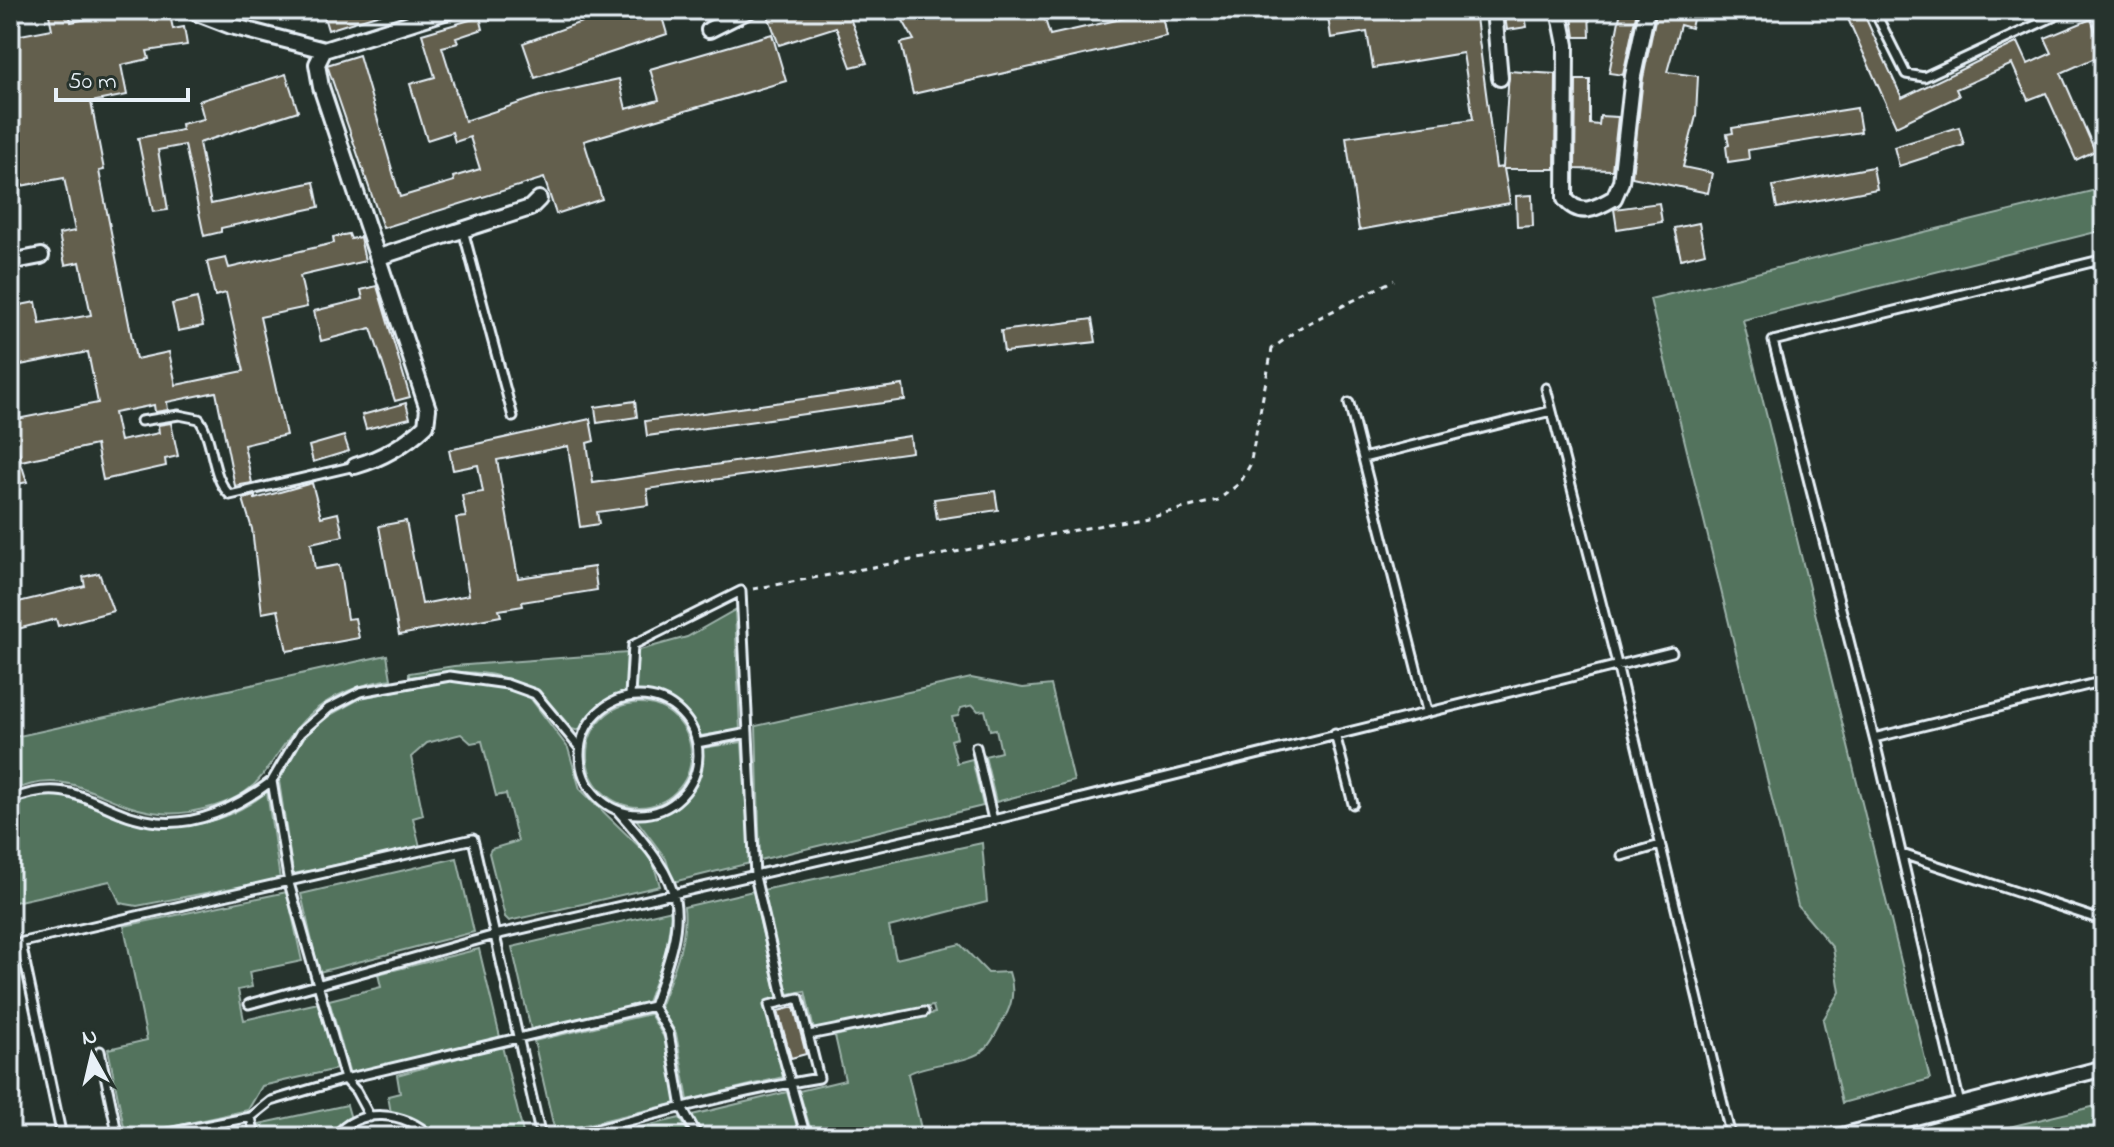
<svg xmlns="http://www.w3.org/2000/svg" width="2114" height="1147" viewBox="0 0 2114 1147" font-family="'Indie Flower',sans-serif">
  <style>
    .green { fill: #52735d; stroke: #9db2aa; stroke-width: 2 }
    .building { fill: #645f4d; stroke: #e8f1f8; stroke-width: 2 }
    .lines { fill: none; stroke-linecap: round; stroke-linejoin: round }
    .service-casing { stroke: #e8f1f8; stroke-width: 13 }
    .minor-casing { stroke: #e8f1f8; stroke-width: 20 }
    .path { stroke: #e8f1f8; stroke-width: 3; stroke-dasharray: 6 6; stroke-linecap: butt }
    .service { stroke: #26332d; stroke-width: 7 }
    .minor { stroke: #26332d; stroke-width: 14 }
  </style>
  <rect width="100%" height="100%" fill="#26332d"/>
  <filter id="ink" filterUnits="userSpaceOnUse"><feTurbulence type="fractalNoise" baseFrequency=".0125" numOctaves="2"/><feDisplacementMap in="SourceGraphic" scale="16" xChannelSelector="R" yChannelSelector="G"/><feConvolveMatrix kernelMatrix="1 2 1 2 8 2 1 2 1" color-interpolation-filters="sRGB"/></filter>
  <g filter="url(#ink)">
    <path class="green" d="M2104,188v42l-361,90 187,759 -88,24 -19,-83 17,-28 -7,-44 -35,-42 -148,-607z
      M735,610l5,120 -40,6c-14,-28 -32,-44 -65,-44l1,-41 51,-14z
      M627,653l-1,41 -32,15 -15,22 -7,-2c-48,-61 -91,-62 -163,-52v-4l45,-7z
      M387,655l4,24c-37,6 -71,20 -95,50 -29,35 -32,62 -81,77 -18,5 -35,9 -54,7 -59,-5 -88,-51 -151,-21v-54z
      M971,678l52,10 28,-3 23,96 -78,21 -11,-46 16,-4 -5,-23 -6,1 -5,-20 -7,1 -5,-6 -12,3 -3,8 -6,1 5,21 -6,2 6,23 15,-4 11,47 -223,54 -4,-134z
      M450,680l56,7 22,8 40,53 12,41 72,70 8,27 -151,35 -4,-4 -16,-64 2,-4 27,-8 -12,-47 -10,2 -14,-55 -11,2 -10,-9 -34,9 -16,14 12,58 -10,3 7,29 -127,27 -14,-93 22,-42 29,-24 31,-17z
      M587 755a52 52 0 1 1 104 0a52 52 0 1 1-104 0Z
      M742,742l8,121 -77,19 -7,-23 -30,-40c8,-3 17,-2 25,-5 27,-11 44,-37 41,-66z
      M267,792l13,87 -143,27 -17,-3 -10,-22 -100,22 2,-100c46,-18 68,-4 111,14 49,20 103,7 144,-25z
      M982,843l5,59 -98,25 7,32 64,-15 28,29 21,-1c6,17 4,33 -6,48 -5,9 -10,21 -17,28 -17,17 -56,13 -78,26l15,63h-110l-14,-46 46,-11 -10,-44 100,-23 -2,-7 -119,24 -9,-39 -17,3 -25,-104z
      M457,858l17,74 -155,40 -18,-78z
      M753,891l25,108 -12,3 17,75 -95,23 -12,-67 -16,-26c11,-31 28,-66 24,-100z
      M287,892l15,69 -53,11 3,15 -14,3 6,30 74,-17 19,66 -75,17 -14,24 -122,27 -18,-88 39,-9 -23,-114z
      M672,910l-6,42 -19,50 -116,28 -19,-83z
      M479,949l21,88 -150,37 -21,-74 52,-13 -3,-13z
      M650,1014l15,25 12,64 -122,29 -21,-91z
      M502,1046l22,91h-86l-24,-18 -23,-6 -3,-17 12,-3 -3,-18z
      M787,1092l13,45h-96l-12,-22z
      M2104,1104v33h-136z
      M347,1105l4,14 -26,18h-63l-3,-13z
      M680,1118l11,19h-92z"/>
    <path class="building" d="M48,10h21l2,12 63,-12h35l4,19 11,-2 3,18 -40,6 2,8 -28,6 6,30 -36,7 13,68 -5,1 37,188 33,-7 7,33 68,-14 -18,-78 -11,3 -8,-34 19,-4 3,10 105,-25 -1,-6 16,-3 2,5 9,-2 5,24 -65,15 7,31 -47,10 26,118 -42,10 8,38 -17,3 -19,-94 -49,10 1,8 -13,2 -1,-7 -40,8 6,28 39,-8 -1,-8 13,-2 7,33 -13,3 1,7 -63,14 -7,-35 -75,16 -9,-41 86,-17 -10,-51 -78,15v-60l26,-5 4,22 51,-9 -11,-53 -15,3 -6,-31 16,-3 -11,-53 -54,10v-151l42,-8z
      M322,10h60l1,3 -55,17z
      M599,10h61l7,24 -132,44 -12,-35 78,-28z
      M766,10h81l20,53 -16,4 -15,-40 -57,18z
      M897,10h145l8,25 111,-25 5,26 -253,58 -12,-51 13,-3z
      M1327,10h148l21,158 7,-1 6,-96 47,3 -1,95h-51l6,34 -151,27 -13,-93 127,-18 -10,-66 -90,15 -6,-36 -36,6z
      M1504,10h20l3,17 -20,3z
      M1571,10h18l1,27h-15z
      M1621,10h16l-14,65 -14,-2z
      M1657,10h38l-4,18 -11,-3 -13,47 31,4 -2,40 -13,51 29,6 -4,20 -76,-16 11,-99z
      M1844,10h18l40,88 116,-56 10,22 24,-11 -7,-15 46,-19 13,35 -43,19 34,78 -19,9 -30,-67 -18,7 -16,-36 -56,25 3,7 -63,30z
      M480,17l3,12 -27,9 2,5 -16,4 23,74 76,-25 78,-17 7,30 33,-9 -9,-31 122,-35 14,47 -202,60 18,58 -46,15 -12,-36 -161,50 -56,-163 32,-10 41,142 54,-16 -1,-4 27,-8 -10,-32 -15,5 -3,-10 -25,8 -17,-56 25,-7 -13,-43z
      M286,74l12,37 -99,32 12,61 103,-22 5,25 -98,21v4l-17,4 -19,-91 -27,5 10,60 -15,2 -15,-74 44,-8 -1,-6 23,-5 -5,-18z
      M1576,80h14v44l9,1 1,-9 18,1 -6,53 -37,-1z
      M1857,108l4,24 -113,18 1,9 -21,3 -2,-16 3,-1 -2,-11 6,-1 -1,-5z
      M1959,127l5,18 -65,21 -5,-19z
      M1873,167l4,22 -100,19 -4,-22z
      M1532,195l1,31 -16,1 -1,-31z
      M1659,203l3,19 -45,7 -3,-20z
      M1699,223l6,30 -24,6 -7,-31z
      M377,286l33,111 -15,4 -24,-73 -50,13 -7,-30 49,-12 -2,-9z
      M197,298l6,28 -25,5 -6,-27z
      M1092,319l4,23 -92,10 -3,-21z
      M903,385l2,15 -258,36 -2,-15z
      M635,401l2,16 -40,6 -2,-16z
      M406,403l4,15 -44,11 -4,-14z
      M590,419l4,22 -7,2 6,40 317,-47 2,16 -265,37 2,16 -52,7 2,12 -19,3 -12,-81 -71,14 21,118 76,-11 3,23 -75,12 1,4 -24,4 2,6 -102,19 -20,-109 27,-5 16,83 47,-9 -13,-77 10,-1 -4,-22 21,-3 -5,-27 -25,5 -4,-20z
      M344,436l5,15 -36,11 -4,-16z
      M22,466l5,16 -14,3 -3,-15z
      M312,483l9,34 17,-4 5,23 -32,7 4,26 24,-4 8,54 8,-1 4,20 -72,13 -9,-41 -16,3 -10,-84 -9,-30 12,-3v3z
      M995,491l3,19 -61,9 -3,-20z
      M99,573l14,38 -55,15 -2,-7 -46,12v-27l75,-18 -2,-9z
      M794,1007l12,47 -15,4 -13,-47z"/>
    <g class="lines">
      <g class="service-casing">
        <path id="service" d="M1874,10l32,64 18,3 144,-67
          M463,230l50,187
          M2099,260l5,20
          M1546,388l71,276 114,473
          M1349,403l78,308
          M141,421l38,-6 20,4c16,23 11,57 31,76l125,-29
          M1363,458l188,-47
          M580 755a59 59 0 1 1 118 0a59 59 0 1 1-118 0Z
          M630,696l3,-51 108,-54 14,285 29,125
          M1335,734l18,70
          M1874,738l230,-57
          M697,743l51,-10
          M976,747l17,73
          M10,800c67,-28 88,16 148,22 42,4 81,-16 114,-41
          M1902,854l202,67
          M1622,856l38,-11
          M21,943l41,194
          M10,945l463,-106 68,298
          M249,1004l246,-69 498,-115 679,-168
          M653,1006l16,27 13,75 16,29
          M809,1035l115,-23
          M100,1051l18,86
          M1960,1104l-82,-350 -105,-413 331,-82
          M251,1117l4,20
          M370,1117l-14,-26 -11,-12 -56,-196 -17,-102 28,-48 29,-25 31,-16 90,-16 57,8 28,10 45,54
          M147,1137l104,-20 20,-16 74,-22 308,-73c36,-100 35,-115 -36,-196
          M335,1137c22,-31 72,-26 96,0
          M566,1137c84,-21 168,-45 253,-59l-20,-80 -30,7 37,132"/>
      </g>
      <g class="minor-casing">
        <path id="minor" d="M1494,10l6,68
          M1559,10l7,35 -1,154c15,18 30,10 49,-1l7,-16 12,-106 14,-66
          M192,11l39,15 93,24
          M709,30l40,-20
          M379,257l151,-49 9,-9
          M10,262l31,-6
          M10,454l1,5
          M355,466c28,-8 50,-21 71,-41l2,-16 -107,-322 -4,-23 7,-14 127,-40
          M1838,1137l266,-69"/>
      </g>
      <path class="path" d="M753,589l399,-73 66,-16 22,-17 10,-18 22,-116 29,-22 93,-47"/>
      <use href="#service" class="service"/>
      <use href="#minor" class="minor"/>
    </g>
  </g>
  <rect width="2114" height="1147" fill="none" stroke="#26332d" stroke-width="40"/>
  <rect x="20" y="20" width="2074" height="1107" fill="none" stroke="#e8f1f8" stroke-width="3" filter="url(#ink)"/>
  <g transform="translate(92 1055) rotate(352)" stroke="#26332d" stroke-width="6" paint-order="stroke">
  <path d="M0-6L14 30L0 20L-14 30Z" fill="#e8f1f8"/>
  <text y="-12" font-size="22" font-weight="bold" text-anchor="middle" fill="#e8f1f8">N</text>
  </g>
  <path d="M56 88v12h132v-12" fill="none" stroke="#e8f1f8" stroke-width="4"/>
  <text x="68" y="88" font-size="24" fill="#e8f1f8" stroke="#26332d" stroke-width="6" paint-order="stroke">50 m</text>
</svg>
